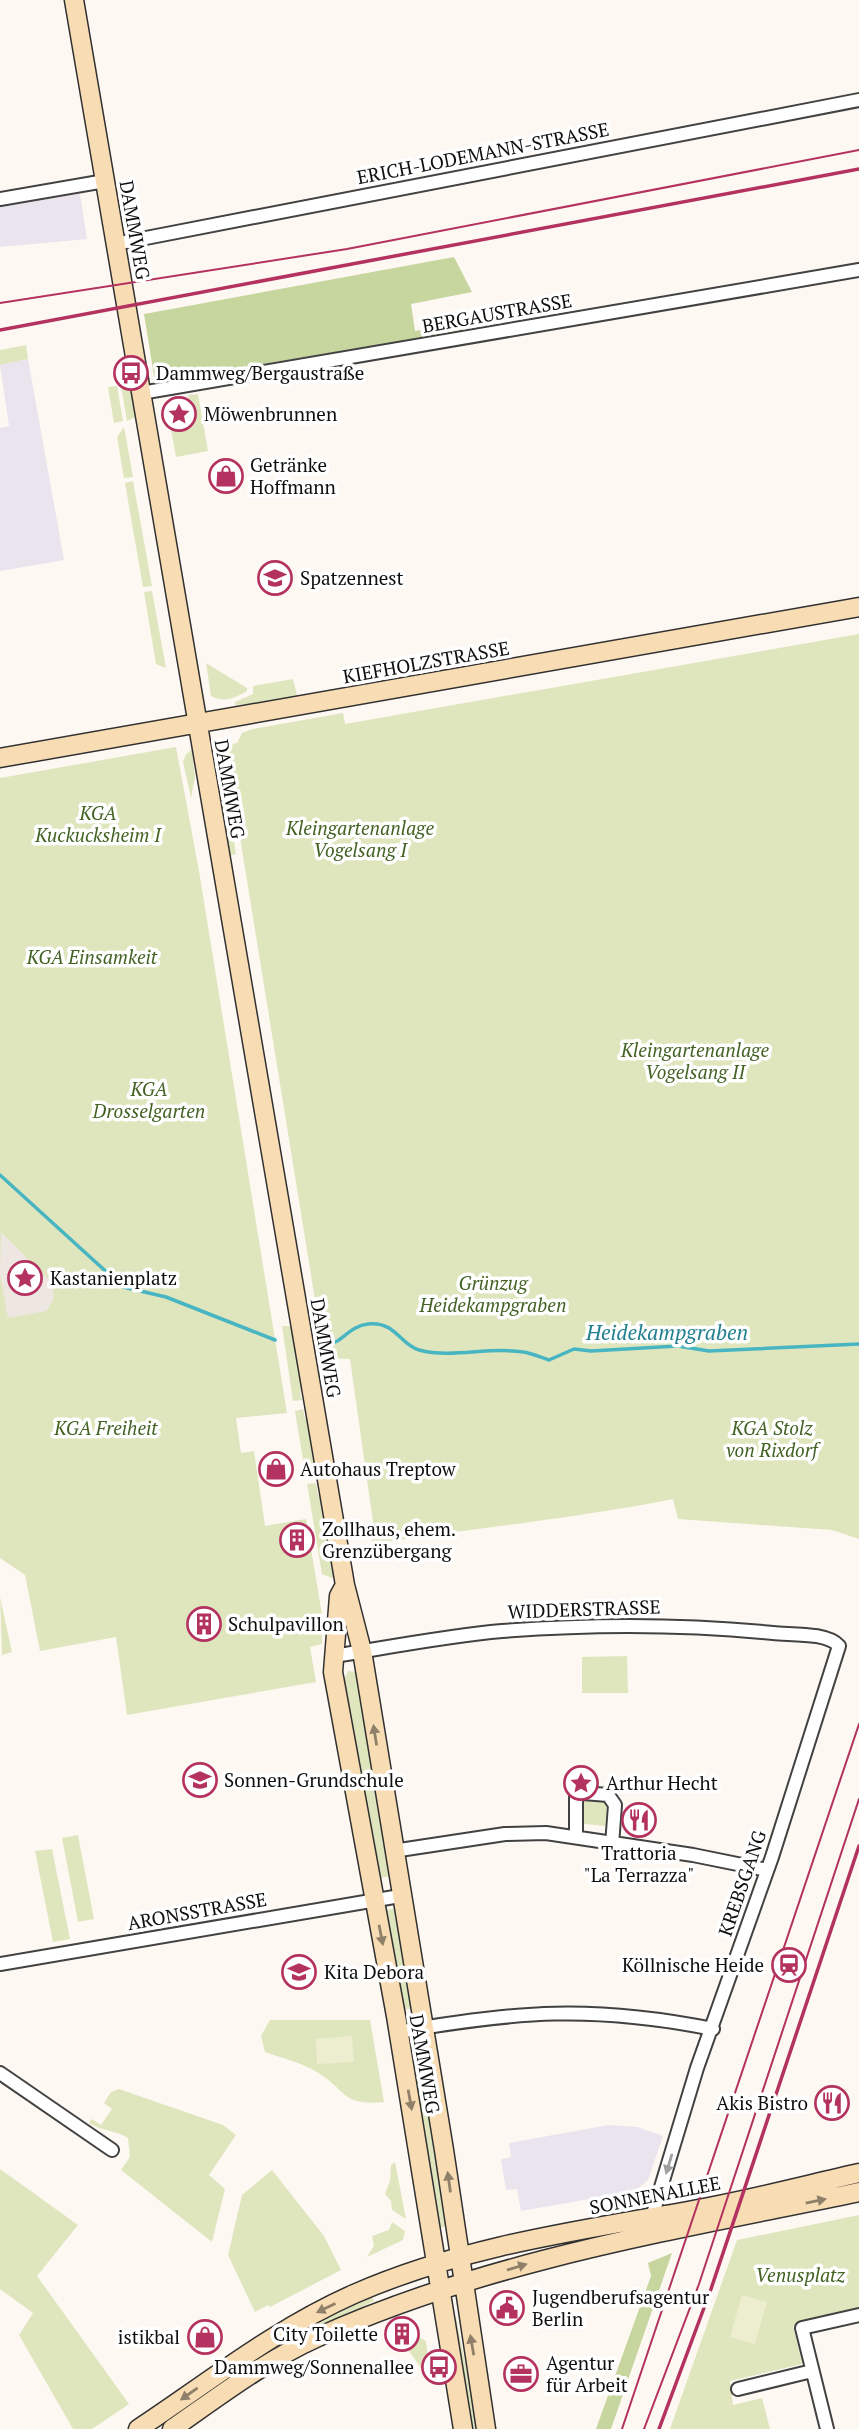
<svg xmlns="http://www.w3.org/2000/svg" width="859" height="2429" viewBox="0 0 859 2429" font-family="'PT Serif',serif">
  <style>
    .industrial { fill: #e9e4ed }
    .green { fill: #dfe6be }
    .forest { fill: #c7d59f }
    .pitch { fill: #eceecf }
    .plaza { fill: #eee7e1 }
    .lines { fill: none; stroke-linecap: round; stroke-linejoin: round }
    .stream { stroke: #48b5c2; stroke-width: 3.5 }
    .street-casing { stroke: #424242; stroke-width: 16 }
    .secondary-casing { stroke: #313131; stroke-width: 21 }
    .street { stroke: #fff; stroke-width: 12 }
    .secondary { stroke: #f8dcb3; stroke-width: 18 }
    .tram { stroke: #b4325f; stroke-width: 2 }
    .rail { stroke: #b4325f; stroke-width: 3.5 }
    .oneway { fill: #8f8069 }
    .oneway2 { fill: #9f9f9f }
    .labels { text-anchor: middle; stroke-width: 7; stroke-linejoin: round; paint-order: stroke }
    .street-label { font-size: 19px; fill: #0f0f0f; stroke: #fff }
    .poi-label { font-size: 19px; fill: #0f0f0f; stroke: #fff; text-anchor: start }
    .park-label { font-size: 19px; font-style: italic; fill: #436224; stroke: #fff }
    .water-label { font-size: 21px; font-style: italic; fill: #218090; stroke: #fff }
  </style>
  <rect width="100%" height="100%" fill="#fef8f2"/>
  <path class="industrial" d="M80,194l7,45 -87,8v-40z
    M28,359l36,201 -64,11v-143l9,-2 -9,-61z
    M609,2125l28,2 26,9 -15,44 -13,11 -114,20 -4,-22 -11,1 -5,-31 10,-2 -2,-14z"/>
  <path class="green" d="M26,345l2,14 -28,6v-15z
    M133,385l5,31 -11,5 -6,-35z
    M117,386l6,35 -9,2 -6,-36z
    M198,394l10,57 -32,6 -7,-39 13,-2 -2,-9 10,-2 -2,-10z
    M124,427l9,50 -9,1 -7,-41z
    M133,481l19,105 -9,1 -18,-104z
    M152,591l14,77 -10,-4 -12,-72z
    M859,634v905l-27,-9 -154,-11 -5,-20c-100,20 -201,29 -301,45l1,-22 -23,-163 -22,-1 -10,-40 -93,-573 12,-2 5,-10 11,-4 90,-16 2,11z
    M206,663l41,25v3c-12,7 -22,12 -36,5z
    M293,679l5,20 -63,6v-3l18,-8v-8z
    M176,747l23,124 88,542 -51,5 5,35 13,-2 11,75 41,-7 16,95v30l-12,3 6,35 -189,33 -11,-78 -76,14 -15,-76 -25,-17v-780z
    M192,750l3,27 -4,21 -8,-36 3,-8z
    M211,759l13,21 12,74 -8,2z
    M282,1326h9l13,61 -4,5 2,8 -9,1z
    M303,1409l2,9 5,4 9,50 -13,6 -11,-67z
    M316,1483l2,12 5,4 13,77 -4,2 -10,-4 -15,-90z
    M0,1597l12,55 -10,3z
    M627,1656l1,37h-46v-36z
    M348,1671l10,1 33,204 -16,3 -33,-195z
    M586,1800l21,3 -2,23 -21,-2 -1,-21z
    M78,1835l16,84 -16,3 -16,-84z
    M52,1849l18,90 -17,3 -18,-91z
    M393,1909h3l18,99 -14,2 -14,-100z
    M270,2020h100l14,82c-43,4 -36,-11 -67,-30 -15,-9 -35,-14 -52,-20l-4,-16z
    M417,2040l34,185 -14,4 -28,-187z
    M119,2089l104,36 13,10 -27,40 16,14 -13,53 -91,-72 9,-13 -2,-19c-14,-9 -25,-6 -39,-15l3,-4 9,6 11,-16 -8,-6 7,-11z
    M395,2162l11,57 -14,-9 -1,-9 -6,-7 5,-13 1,-16z
    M0,2169l78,56 -41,51 92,128 -37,25h-19l-54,-94 14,-22 -33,-24z
    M272,2170l52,66 17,34 -71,37 -2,-2 -13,7 -27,-57 14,-60z
    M859,2215v94l-66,17 9,38 -72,17 3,24 29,-7 8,31h-100l67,-189z
    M392,2222l13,9 -2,9 -36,17 7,-11 -2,-10 17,-6z
    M371,2295l3,6 -97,50 -4,-6z
    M456,2317l22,112h-9l-19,-110z
    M419,2337l7,4 5,41 -22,-31 1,-10z"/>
  <path class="forest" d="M454,257l18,35 -61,12 4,27 52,-7 1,6 -313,52 -11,-68z
    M672,2253l-61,176h-15l55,-153 -3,-13z"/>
  <path class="pitch" d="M352,2036l2,26 -37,2 -1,-25z
    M742,2295l25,7 -12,42 -25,-7z"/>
  <path class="plaza" d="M1,1232l51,51 2,15 -7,13 -39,7 -8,-44z"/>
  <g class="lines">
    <path class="stream" d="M0,1175l123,112 43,10 109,43
      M326,1345c15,-1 23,-19 42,-21 28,-3 32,21 51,26 34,9 70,-4 104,2 8,1 17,5 26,8l25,-11 17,2 87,-5 31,5 150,-7"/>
    <g class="street-casing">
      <path id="street" d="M0,199l105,-18
        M115,244l744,-144
        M141,393l718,-123
        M334,1656c56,-9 112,-20 168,-25 91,-7 180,-7 271,2 17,2 54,-1 66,13l-67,211 -75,211 -45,149
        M576,1837v-40l7,-4 25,2 7,10 -3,40
        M393,1851l112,-17 41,-1 147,22 74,15
        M0,1964l400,-68
        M398,2032c119,-21 195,-27 315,-3
        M0,2073l112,77
        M738,2389l74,-18
        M827,2429l-25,-101 57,-13"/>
    </g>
    <g class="secondary-casing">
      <path id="secondary" d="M74,0l271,1585 17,66 82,499 42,279
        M0,758l859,-151
        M345,1585l-6,11 -6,76 63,344 67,413
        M138,2429c71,-47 137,-100 216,-135 107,-47 220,-63 334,-83 57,-10 114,-25 171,-38
        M172,2429c46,-32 93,-68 144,-91 172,-78 360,-108 543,-146"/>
    </g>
    <use href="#street" class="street"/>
    <use href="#secondary" class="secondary"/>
    <path class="tram" d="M0,303l347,-54 512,-99
      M622,2429l237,-705
      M644,2429l55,-145 160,-485"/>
    <path class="rail" d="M0,330l859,-161
      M659,2429l52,-140 148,-443"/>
  </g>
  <defs><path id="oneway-solid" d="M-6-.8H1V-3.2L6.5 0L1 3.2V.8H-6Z" transform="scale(1.75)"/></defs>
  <g class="oneway">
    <use href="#oneway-solid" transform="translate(375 1735) rotate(-99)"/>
    <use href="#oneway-solid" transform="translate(381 1935) rotate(79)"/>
    <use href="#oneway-solid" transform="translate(410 2100) rotate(80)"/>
    <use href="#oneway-solid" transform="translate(449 2182) rotate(-98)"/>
    <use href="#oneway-solid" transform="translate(816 2201) rotate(-12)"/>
    <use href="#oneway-solid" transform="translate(517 2267) rotate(-17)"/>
    <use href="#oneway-solid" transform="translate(326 2308) rotate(154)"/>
    <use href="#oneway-solid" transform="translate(472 2345) rotate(-100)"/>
    <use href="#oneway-solid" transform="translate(189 2394) rotate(145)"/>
  </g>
  <use class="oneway2" href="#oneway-solid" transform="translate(669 2164) rotate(107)"/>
  <defs>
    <g id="bus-ring" transform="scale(1.75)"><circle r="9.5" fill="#fff" stroke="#b4325f" stroke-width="1.5"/><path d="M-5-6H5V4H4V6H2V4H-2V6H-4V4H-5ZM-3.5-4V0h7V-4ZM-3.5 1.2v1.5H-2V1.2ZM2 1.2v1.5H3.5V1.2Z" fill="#b4325f"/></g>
    <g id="sight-ring" transform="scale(1.75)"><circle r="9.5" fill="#fff" stroke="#b4325f" stroke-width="1.5"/><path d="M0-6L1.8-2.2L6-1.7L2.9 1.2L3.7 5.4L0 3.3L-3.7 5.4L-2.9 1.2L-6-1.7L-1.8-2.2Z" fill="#b4325f"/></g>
    <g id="shop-ring" transform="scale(1.75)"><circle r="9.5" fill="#fff" stroke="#b4325f" stroke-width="1.5"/><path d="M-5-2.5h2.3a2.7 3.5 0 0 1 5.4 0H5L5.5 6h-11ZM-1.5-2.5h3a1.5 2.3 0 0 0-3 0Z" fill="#b4325f"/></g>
    <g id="school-ring" transform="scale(1.75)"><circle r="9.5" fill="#fff" stroke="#b4325f" stroke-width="1.5"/><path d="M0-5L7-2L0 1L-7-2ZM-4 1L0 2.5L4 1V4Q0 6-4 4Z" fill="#b4325f"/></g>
    <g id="building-ring" transform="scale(1.75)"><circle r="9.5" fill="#fff" stroke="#b4325f" stroke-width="1.5"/><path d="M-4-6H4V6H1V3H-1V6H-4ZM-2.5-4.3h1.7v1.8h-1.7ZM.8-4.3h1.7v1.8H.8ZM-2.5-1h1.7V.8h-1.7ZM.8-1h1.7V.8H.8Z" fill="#b4325f"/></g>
    <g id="restaurant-ring" transform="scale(1.75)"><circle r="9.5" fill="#fff" stroke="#b4325f" stroke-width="1.5"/><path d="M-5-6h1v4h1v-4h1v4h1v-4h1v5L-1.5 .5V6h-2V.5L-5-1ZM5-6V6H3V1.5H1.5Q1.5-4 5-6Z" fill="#b4325f"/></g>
    <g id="station-ring" transform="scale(1.75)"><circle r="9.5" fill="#fff" stroke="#b4325f" stroke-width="1.5"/><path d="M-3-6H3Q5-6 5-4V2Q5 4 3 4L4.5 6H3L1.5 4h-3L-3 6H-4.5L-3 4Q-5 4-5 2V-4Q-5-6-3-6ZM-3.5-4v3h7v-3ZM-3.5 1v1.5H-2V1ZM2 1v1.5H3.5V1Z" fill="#b4325f"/></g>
    <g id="civic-ring" transform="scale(1.75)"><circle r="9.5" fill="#fff" stroke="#b4325f" stroke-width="1.5"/><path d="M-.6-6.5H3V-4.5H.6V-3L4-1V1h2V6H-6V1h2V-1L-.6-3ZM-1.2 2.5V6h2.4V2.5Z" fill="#b4325f"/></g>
    <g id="office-ring" transform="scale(1.75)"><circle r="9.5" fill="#fff" stroke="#b4325f" stroke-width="1.5"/><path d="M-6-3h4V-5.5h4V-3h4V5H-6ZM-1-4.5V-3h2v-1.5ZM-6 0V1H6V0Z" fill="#b4325f"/></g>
  </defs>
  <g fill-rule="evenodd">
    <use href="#bus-ring" x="131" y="373"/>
    <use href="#sight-ring" x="179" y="414"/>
    <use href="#shop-ring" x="226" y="476"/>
    <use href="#school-ring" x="275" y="578"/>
    <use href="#sight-ring" x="25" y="1278"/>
    <use href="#shop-ring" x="276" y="1469"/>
    <use href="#building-ring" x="297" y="1540"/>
    <use href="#building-ring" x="204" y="1624"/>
    <use href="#school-ring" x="200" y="1780"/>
    <use href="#sight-ring" x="581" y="1783"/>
    <use href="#restaurant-ring" x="639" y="1820"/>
    <use href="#station-ring" x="789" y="1965"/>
    <use href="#school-ring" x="299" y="1972"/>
    <use href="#restaurant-ring" x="832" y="2103"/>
    <use href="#civic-ring" x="507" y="2308"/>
    <use href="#building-ring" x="402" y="2334"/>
    <use href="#shop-ring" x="205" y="2337"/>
    <use href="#bus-ring" x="439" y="2367"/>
    <use href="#office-ring" x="521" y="2374"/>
  </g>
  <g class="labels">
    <g class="street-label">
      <text transform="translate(483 153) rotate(-11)" y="7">ERICH-LODEMANN-STRASSE</text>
      <text transform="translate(135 230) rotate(80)" y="7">DAMMWEG</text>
      <text transform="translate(497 313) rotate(-10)" y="7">BERGAUSTRASSE</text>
      <text transform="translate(426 662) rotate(-10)" y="7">KIEFHOLZSTRASSE</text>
      <text transform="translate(230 789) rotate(80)" y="7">DAMMWEG</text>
      <text transform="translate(326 1348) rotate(80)" y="7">DAMMWEG</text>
      <text transform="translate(584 1609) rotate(-2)" y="7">WIDDERSTRASSE</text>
      <text transform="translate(742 1883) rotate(-71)" y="7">KREBSGANG</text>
      <text transform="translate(197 1911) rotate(-10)" y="7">ARONSSTRASSE</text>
      <text transform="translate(425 2064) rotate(80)" y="7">DAMMWEG</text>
      <text transform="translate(655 2195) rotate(-11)" y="7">SONNENALLEE</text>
    </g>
    <g class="poi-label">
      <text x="156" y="380">Dammweg/Bergaustraße</text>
      <text x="204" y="421">Möwenbrunnen</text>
      <text x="250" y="472">Getränke<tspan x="250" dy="22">Hoffmann</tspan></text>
      <text x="300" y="585">Spatzennest</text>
      <text x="50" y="1285">Kastanienplatz</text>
      <text x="300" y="1476">Autohaus Treptow</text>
      <text x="322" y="1536">Zollhaus, ehem.<tspan x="322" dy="22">Grenzübergang</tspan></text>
      <text x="228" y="1631">Schulpavillon</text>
      <text x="224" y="1787">Sonnen-Grundschule</text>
      <text x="606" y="1790">Arthur Hecht</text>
      <text x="639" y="1860" text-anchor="middle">Trattoria<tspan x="639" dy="22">"La Terrazza"</tspan></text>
      <text x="764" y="1972" text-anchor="end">Köllnische Heide</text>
      <text x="324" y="1979">Kita Debora</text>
      <text x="808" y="2110" text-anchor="end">Akis Bistro</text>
      <text x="532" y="2304">Jugendberufsagentur<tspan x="532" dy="22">Berlin</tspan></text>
      <text x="378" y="2341" text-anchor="end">City Toilette</text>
      <text x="180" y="2344" text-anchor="end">istikbal</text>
      <text x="546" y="2370">Agentur<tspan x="546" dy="22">für Arbeit</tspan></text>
      <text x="414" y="2374" text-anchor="end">Dammweg/Sonnenallee</text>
    </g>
    <g class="park-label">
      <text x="98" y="820">KGA<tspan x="98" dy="22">Kuckucksheim I</tspan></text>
      <text x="360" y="835">Kleingartenanlage<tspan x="360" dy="22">Vogelsang I</tspan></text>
      <text x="92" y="964">KGA Einsamkeit</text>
      <text x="695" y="1057">Kleingartenanlage<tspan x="695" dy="22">Vogelsang II</tspan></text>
      <text x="149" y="1096">KGA<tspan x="149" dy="22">Drosselgarten</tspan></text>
      <text x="493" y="1290">Grünzug<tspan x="493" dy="22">Heidekampgraben</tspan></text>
      <text x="106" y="1435">KGA Freiheit</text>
      <text x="772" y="1435">KGA Stolz<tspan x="772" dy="22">von Rixdorf</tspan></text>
      <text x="800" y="2282">Venusplatz</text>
    </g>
    <g class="water-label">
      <text x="667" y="1340">Heidekampgraben</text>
    </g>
  </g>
</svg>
